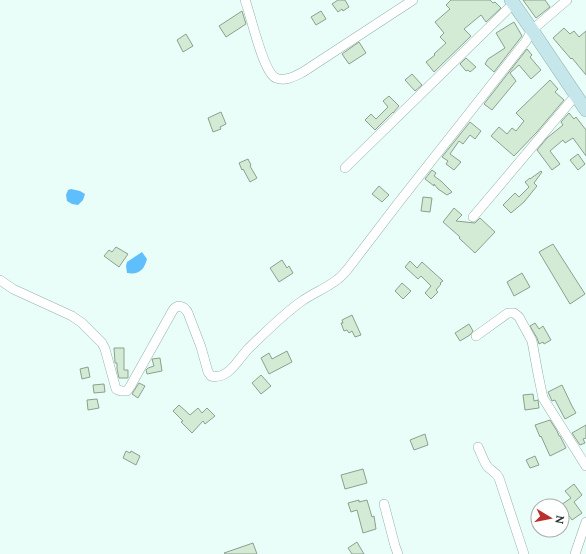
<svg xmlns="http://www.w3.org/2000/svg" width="586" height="554" viewBox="0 0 586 554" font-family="Lora,serif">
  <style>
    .water { fill: #5fbefc }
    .building { fill: #d3ead5; stroke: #8ba08d }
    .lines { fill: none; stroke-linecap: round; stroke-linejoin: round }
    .street-casing { stroke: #91b1a9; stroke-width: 10 }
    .secondary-casing { stroke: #91b1a9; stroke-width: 14 }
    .street { stroke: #fff; stroke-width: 9 }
    .secondary { stroke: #c5e7ec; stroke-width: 13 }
  </style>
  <rect width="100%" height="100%" fill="#eafef9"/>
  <path class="water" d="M71,189l9,2 5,3 -2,6 -5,5 -6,-1 -5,-3 -1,-6 2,-5z
    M142,252l5,7c-3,11 -8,16 -20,14l-1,-7 1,-4z"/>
  <path class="building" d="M338,0h7l4,7 -6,4 -1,-2 -4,3 -6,-8z
    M451,0h39l3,3 2,-1 6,6 -15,14 -5,-7 -17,14 7,7 -37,36 -8,-10 9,-7 -1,-1 12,-11 -6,-6 4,-4 -9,-11 15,-13 -4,-4z
    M523,0h22l5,7 -14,11z
    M242,11l4,13 -20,13 -7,-11z
    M321,11l5,8 -10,6 -5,-8z
    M514,22l8,14 -28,36 -9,-8 3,-5 17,-11 -9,-15z
    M564,28l6,6 4,-3 5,6 7,-6v44l-14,-17 -1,1 -18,-21z
    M186,34l7,12 -10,6 -6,-12z
    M359,42l7,11 -17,11 -7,-10z
    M527,49l5,6 -2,2 11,13 -10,9 -12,-14 -9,8 6,8 -24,29 -8,-6z
    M466,58l10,9 -6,5 -2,-2 -2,1 -6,-7z
    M412,74l10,11 -7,6 -10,-11z
    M550,80l8,9 -3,3 9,8 -27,32 -23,24 -23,-20 8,-9 8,7 5,-6 4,3 8,-10 -8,-8z
    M389,96l10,10 -6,7v-1l-18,18 -10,-10 6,-6 5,5 12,-12 -5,-6z
    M221,112l5,12 -6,3 1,2 -8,3 -5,-14z
    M569,113l5,6 2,-2 10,13v26l-13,-18 -8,5 -2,-3 -13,11 10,13 -8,6 -15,-20 10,-12 16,-13 -2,-3z
    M470,122l11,9 -6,8 -5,-4 -7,9 -4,-3 -9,13 11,8 -7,8 -8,-6 2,-3 -6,-4z
    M578,154l7,10 -7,6 -8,-10z
    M248,159l3,6 -1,1 7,12 -7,4 -7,-13 -1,1 -3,-7z
    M432,170l4,3 -2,3 7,5 11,11 -5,3 -9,-6 -4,-5v2l-9,-7z
    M541,171l1,1 -8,11 3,3 -13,16 -13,11 -8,-8 12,-12 4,4 10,-10 -4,-5 5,-4v1z
    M379,186l10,9 -7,7 -10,-8z
    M423,197l9,1 -2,14 -9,-1z
    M454,208l8,7 -6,6 19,2 5,-5 15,14 -20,21 -16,-15 1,-1 -17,-15z
    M553,244l32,50 -15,10 -31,-52z
    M116,247l12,7 -9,13 -15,-11 5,-6 3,2z
    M282,260l5,8 2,-2 4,7 -14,9 -9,-14z
    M410,261l7,7 5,-6 21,19 -3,2 1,1 -5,6 2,2 -7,7 -6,-6 6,-7 -10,-10 -3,3 -13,-12z
    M522,273l8,14 -16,9 -7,-14z
    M402,283l9,8 -8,8 -8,-8z
    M352,315l9,20 -6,2 -3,-6 -3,2 -2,-3 -3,1 -3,-8h2l-1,-3z
    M535,323l4,6 4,-3 8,14 -7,4 -1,-2 -4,2 -2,-6 -7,-12z
    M469,324l4,7 -3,4 -10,6 -5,-8z
    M114,348h10v22h4v8h-9l-2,-9v-6h-2v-1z
    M287,351l5,11 -23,12 -8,-16 8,-5 3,6z
    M160,358l2,13 -15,3 -1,-4 2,-2 6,-2 -2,-7z
    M88,367l2,10 -8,2 -2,-10z
    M261,375l10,11 -10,8 -9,-11z
    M139,383l6,3 -7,12 -6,-4z
    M104,384l1,8 -11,1 -1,-8z
    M562,385l10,21 4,7 -11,6 -10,-19 -3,1 -4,-9z
    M533,394l1,7 4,-1 1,8 -14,2 -2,-15z
    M97,399l2,9 -11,2 -1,-10z
    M179,405l11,10 8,-7 4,5 5,-5 8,8 -10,8 -2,-3 -11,12 -11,-11 2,-1 -10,-10z
    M550,420l7,11 2,5h1l6,12 -16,8 -9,-20 -1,1 -5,-12z
    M586,425v13l-3,1 2,4 -5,2 -8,-12z
    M425,434l3,11 -14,5 -4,-10z
    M126,451l4,2 1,-2 9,5 -4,9 -13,-7z
    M535,456l4,9 -9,3 -4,-8z
    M363,469l4,14 -22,6 -4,-14z
    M574,484l8,11 -8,7 8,11 -10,7 -11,-15 10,-7 -6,-7z
    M359,500v2l8,-2 5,17 2,-1 2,13 -13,4 -6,-23 -6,2 -3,-9z
    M357,542l7,12h-12l-4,-6z
    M253,543l4,11h-32l-1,-1z"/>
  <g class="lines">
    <g class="street-casing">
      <path id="street" d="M245,0c6,15 18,73 31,78 9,4 19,-2 27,-6l110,-72
        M345,168l168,-164
        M473,217l103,-122
        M0,280l13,9 59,27 10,7 20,20 3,6 11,40 5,2h6l4,-6 42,-75c5,-7 12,-3 15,3l13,34 7,25 3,4c18,4 27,-17 38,-28 17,-16 33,-33 53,-47 11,-8 25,-13 36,-22 4,-3 6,-6 9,-9l52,-68 127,-161 6,-11 35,-30
        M476,336l32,-23h6l5,4 13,24 6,33 5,24 43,68
        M478,447c3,6 5,13 9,19 4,5 9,6 12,12l25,76
        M384,504l11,42 3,8
        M575,554l11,-32"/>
    </g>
    <g class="secondary-casing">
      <path id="secondary" d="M511,0l21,30 54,80"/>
    </g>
    <use href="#street" class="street"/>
    <use href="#secondary" class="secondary"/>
  </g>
  <g transform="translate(550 518) rotate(100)"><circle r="19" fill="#ffffff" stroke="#a9aead"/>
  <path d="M0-3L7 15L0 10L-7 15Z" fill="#bc2d2d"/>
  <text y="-6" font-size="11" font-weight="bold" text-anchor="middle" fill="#283532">N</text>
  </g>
</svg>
